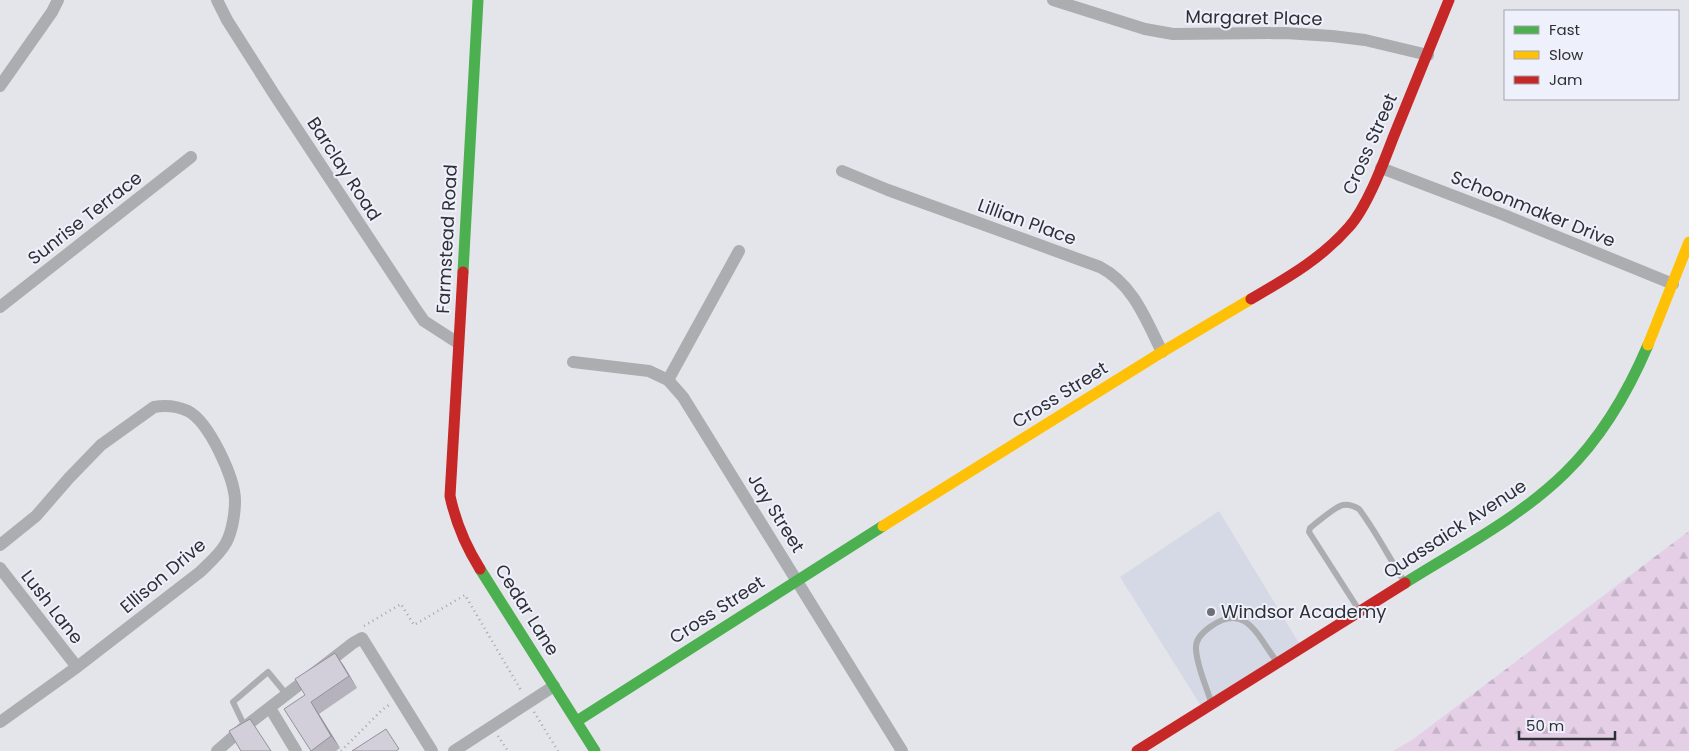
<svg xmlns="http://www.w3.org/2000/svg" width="1689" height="751" viewBox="0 0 1689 751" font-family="Poppins,sans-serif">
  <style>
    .built { fill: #d5d9e5 }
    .forest { fill: url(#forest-firs) }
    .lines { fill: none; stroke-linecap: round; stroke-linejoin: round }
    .path { stroke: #a5a5a8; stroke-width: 2.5; stroke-dasharray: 1 4; stroke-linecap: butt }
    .lane { stroke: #acadb0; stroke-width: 6 }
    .street { stroke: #acadb0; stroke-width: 12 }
    .fast { stroke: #4caf50; stroke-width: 11 }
    .slow { stroke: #ffc107; stroke-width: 11 }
    .jam { stroke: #c62828; stroke-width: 11 }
    .wall { fill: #b5b2bc }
    .shaded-wall { fill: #939199 }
    .building { fill: #d2cfdb; stroke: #939199 }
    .poi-dot { fill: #6e6f74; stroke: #eef1fc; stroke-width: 2 }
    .labels { text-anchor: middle; stroke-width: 4; stroke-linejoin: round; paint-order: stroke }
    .street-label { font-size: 18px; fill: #2f3034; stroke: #eef1fc }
    .poi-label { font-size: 18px; fill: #2f3034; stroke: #eef1fc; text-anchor: start }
  </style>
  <defs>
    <pattern id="forest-firs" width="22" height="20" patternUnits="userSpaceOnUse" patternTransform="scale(1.25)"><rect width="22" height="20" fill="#e4cfe7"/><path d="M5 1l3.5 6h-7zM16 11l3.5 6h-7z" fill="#c4b2c7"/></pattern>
  </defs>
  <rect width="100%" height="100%" fill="#e4e5eb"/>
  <path class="built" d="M1219,511l83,137 -99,61 -83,-132z"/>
  <path class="forest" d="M1689,531v220h-296l19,-11z"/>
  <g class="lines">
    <path class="path" d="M364,626l37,-22 13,21 51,-30 57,97
      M534,712l24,39
      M498,736l10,15
      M341,751l41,-41 7,-5"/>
    <path class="lane" d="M1359,610l-50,-78 1,-4c6,-5 27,-22 33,-23 6,-1 11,1 16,4 18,24 29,47 45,72
      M1211,702c-5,-17 -14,-35 -15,-53 -1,-9 7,-17 14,-22 36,-26 48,10 67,35
      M245,727l-12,-25 35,-30 19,23"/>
    <path class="street" d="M217,0l10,20 47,74 143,217 7,10 34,22
      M1053,0l92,29 28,5 112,-1 47,3 33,4 63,15
      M0,86l52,-74 6,-12
      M1381,168l123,47 169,69
      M842,171l46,19 212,77c33,17 46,53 62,85
      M0,307l191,-150
      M573,362l76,9 19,9 15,17 219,354
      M668,380l71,-129
      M0,545l36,-29 33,-38 32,-33 53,-38c11,-2 23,-1 34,4 21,11 47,67 47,90 0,13 -3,31 -9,42 -6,11 -17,20 -26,29l-123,95 -77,55
      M0,568l77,99
      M270,708l26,43
      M217,751l25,-22 111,-86 9,-5 70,113
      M454,751l100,-65"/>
    <path class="fast" d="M463,272l15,-272
      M480,569l115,182
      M1405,583c54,-34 114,-65 160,-110 37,-36 63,-81 83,-128
      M577,721l306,-195"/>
    <path class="slow" d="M1648,345l41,-103
      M883,526l279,-174 89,-53"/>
    <path class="jam" d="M463,272l-13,224c6,28 15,49 30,73
      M1251,299c36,-21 70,-40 98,-72 18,-20 34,-63 44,-89 19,-46 37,-92 56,-138
      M1137,751l268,-168"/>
  </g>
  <path class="wall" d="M335,653l9,13 13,22 -38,26 21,34 -4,3h-25l-6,-56z"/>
  <path class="shaded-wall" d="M335,653l9,13 13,22 -8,-12z
    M311,702l8,12 21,34 -9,-12z"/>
  <path class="building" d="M335,653l14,23 -38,26 20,34 -20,15 -27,-42 21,-14 -10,-16z
    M250,719l21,32h-30l-12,-20z
    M386,729l13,20 -3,2h-44z"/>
  <circle class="poi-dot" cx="1211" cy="612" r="5"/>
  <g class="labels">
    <g class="street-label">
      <text transform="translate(1254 18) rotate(1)" y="6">Margaret Place</text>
      <text transform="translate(1370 144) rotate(-66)" y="6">Cross Street</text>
      <text transform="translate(344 169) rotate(57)" y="6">Barclay Road</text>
      <text transform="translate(1533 209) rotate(22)" y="6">Schoonmaker Drive</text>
      <text transform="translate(85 218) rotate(-38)" y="6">Sunrise Terrace</text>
      <text transform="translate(1027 222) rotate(20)" y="6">Lillian Place</text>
      <text transform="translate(447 239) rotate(-87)" y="6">Farmstead Road</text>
      <text transform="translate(1060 395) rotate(-32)" y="6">Cross Street</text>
      <text transform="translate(776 513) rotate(58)" y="6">Jay Street</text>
      <text transform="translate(1455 529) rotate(-33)" y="6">Quassaick Avenue</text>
      <text transform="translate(163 576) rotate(-40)" y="6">Ellison Drive</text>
      <text transform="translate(52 607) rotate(52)" y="6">Lush Lane</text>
      <text transform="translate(527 610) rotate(58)" y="6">Cedar Lane</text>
      <text transform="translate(717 610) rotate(-33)" y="6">Cross Street</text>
    </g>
    <g class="poi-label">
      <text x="1221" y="618">Windsor Academy</text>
    </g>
  </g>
  <rect x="1504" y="10" width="175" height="90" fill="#eef1fc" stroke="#a2a4ac"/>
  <rect x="1514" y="26" width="25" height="8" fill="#4caf50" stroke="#a2a4ac"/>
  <text x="1549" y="35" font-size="15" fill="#2f3034">Fast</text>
  <rect x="1514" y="51" width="25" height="8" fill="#ffc107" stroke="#a2a4ac"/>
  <text x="1549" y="60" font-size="15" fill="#2f3034">Slow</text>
  <rect x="1514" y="76" width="25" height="8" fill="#c62828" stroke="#a2a4ac"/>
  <text x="1549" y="85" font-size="15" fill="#2f3034">Jam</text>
  <path d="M1519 731v8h96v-8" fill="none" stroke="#2f3034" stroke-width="2.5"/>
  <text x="1526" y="731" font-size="15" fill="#2f3034" stroke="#eef1fc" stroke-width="4" paint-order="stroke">50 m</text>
</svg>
